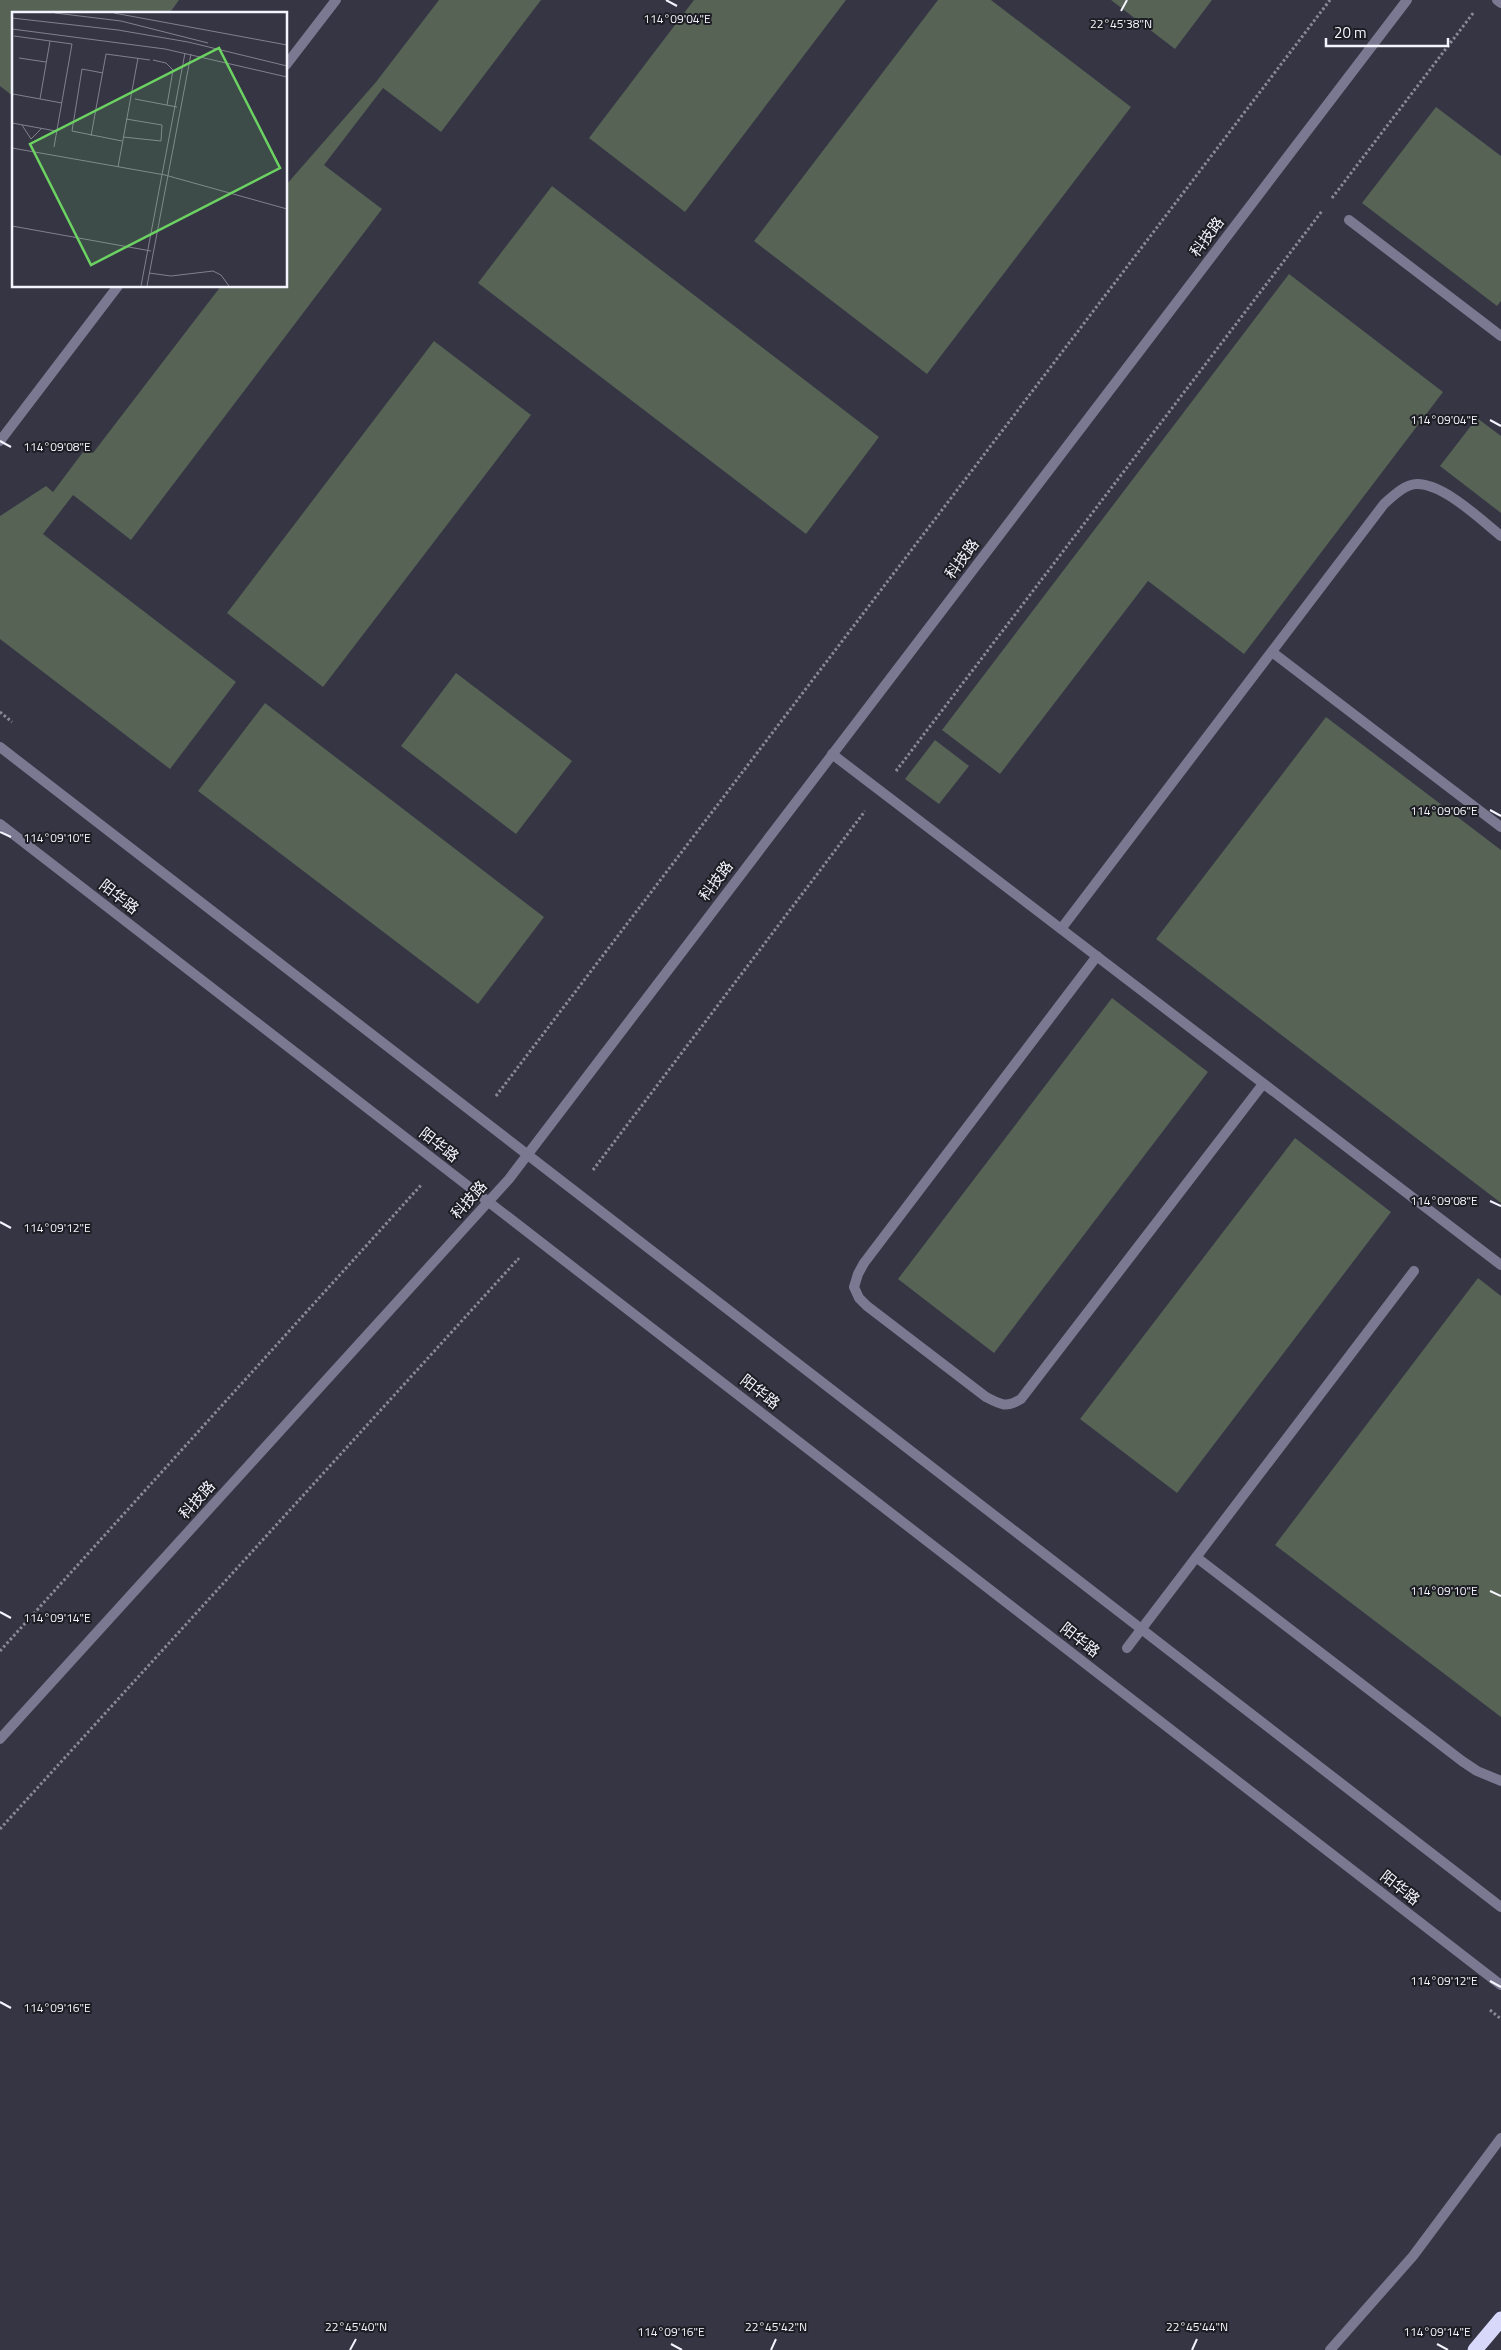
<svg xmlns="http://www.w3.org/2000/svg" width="1501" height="2350" viewBox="0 0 1501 2350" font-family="'Titillium Web','Noto Sans SC',sans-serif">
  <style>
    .building { fill: #566355 }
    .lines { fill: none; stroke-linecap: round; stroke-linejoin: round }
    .path { stroke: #8a8a97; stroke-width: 3; stroke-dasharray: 2.5 2.5; stroke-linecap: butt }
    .lane { stroke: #7a7991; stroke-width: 10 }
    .street { stroke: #7a7991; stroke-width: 10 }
    .highway { stroke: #d8d8fb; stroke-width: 15 }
    .ticks { fill: none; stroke: #f4f4fe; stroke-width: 2 }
    .labels { text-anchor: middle; stroke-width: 4; stroke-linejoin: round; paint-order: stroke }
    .street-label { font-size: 15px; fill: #f4f4fe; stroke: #1d1d24 }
    .inset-road { fill: none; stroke: #81818e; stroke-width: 1 }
    .view { fill: #6cd362; fill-opacity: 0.15; stroke: #6cd362; stroke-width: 2.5 }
    .inset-edge { fill: none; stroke: #f4f4fe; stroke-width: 2.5 }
    .ticks-label { font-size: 12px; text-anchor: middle; fill: #f4f4fe; stroke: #1d1d24; stroke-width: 4; stroke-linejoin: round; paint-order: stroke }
  </style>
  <rect width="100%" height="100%" fill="#353544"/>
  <path class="building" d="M0,0h179l-10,14h-155v83l-14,-11z
    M439,0h102l-100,132 -58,-44 -59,77 58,44 -251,331 -58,-45 -30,39 193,148 -66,87 -170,-130v-123l46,-30 7,6 33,-44 7,5 128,-167h65v-101l90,-103z
    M694,0h152l-161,212 -96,-74z
    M938,0h53l140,107 -204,267 -173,-133z
    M1111,0h101l-37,49z
    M1436,107l65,49v145l-4,5 -135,-103z
    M552,186l327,251 -73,97 -328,-251z
    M1289,274l154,118 -199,262 -96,-73 -148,193 -58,-44z
    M434,341l97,74 -208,272 -96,-74z
    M1477,418l24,18v77l-61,-47z
    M456,673l116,88 -56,73 -115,-88z
    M265,703l279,214 -66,87 -280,-213z
    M1326,717l175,133v353l-345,-264z
    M935,740l34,26 -30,38 -34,-25z
    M1112,998l96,74 -214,281 -96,-74z
    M1295,1138l96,74 -214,281 -97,-74z
    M1478,1278l23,18v421l-226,-172z"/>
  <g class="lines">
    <path class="path" d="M1332,198l142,-186
      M0,712l12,10
      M896,771l426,-560
      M496,1096l834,-1096
      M593,1170l272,-359
      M0,1651l422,-467
      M0,1829l518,-570 1,1
      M1490,2010l11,9"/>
    <path class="lane" d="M1497,0l4,3
      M286,65l50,-65
      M1349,220l152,116
      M0,441l118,-155
      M1272,652l229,175
      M832,754l669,511
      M1061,929l323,-425c9,-8 21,-20 33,-20 27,0 63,35 84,52
      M1097,956l-233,307 -6,11 -4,13 5,11 8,8 119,91c15,8 20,11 35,2l242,-315
      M1196,1557l266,204 15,10 24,10
      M1127,1648l287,-377
      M1330,2350l83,-94 88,-118"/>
    <path class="street" d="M0,747l1501,1160
      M0,824l1501,1161
      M0,1739l509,-560 898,-1179"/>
    <path class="highway" d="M1475,2350l26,-31"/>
  </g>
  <path class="ticks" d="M666,0l11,6M1121,11l6,-11M1490,420l11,6M0,441l11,6M1490,810l11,6M0,832l11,5M1490,1201l11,5M0,1222l11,6M1490,1591l11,5M0,1612l11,6M1490,1981l11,6M0,2002l11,6M671,2344l11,6M1437,2344l11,6M350,2350l6,-11M771,2350l5,-11M1192,2350l5,-11"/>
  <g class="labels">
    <g class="street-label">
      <text transform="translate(1207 237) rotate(-53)" y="5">科技路</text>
      <text transform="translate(962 559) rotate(-53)" y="5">科技路</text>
      <text transform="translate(716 881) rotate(-53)" y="5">科技路</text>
      <text transform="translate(119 897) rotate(38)" y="5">阳华路</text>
      <text transform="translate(439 1145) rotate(38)" y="5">阳华路</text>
      <text transform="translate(469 1200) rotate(-48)" y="5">科技路</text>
      <text transform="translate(760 1392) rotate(38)" y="5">阳华路</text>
      <text transform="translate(197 1500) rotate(-48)" y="5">科技路</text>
      <text transform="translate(1080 1640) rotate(38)" y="5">阳华路</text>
      <text transform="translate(1400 1888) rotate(38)" y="5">阳华路</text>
    </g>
  </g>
  <g transform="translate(12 12)">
    <rect width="275" height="275" fill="#353544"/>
    <path class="inset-road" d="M43,1l66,8 87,22M102,1l173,32M0,6l106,12 70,12 99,24M0,17l153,20 122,28M2,24l58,8 -18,103M7,46l27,4M141,48l13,3 7,7 -6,35M91,61l-21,-4 -10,62 50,10M0,86l1,-4 49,9M28,87l10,-58M123,87l42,8M0,111l44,8M10,113l9,14 11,-11M79,124l15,-82 44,6M111,125l38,4 1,-16 -36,-6M0,136l153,27 122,34M106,155l20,-109M0,214l139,25M137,261l22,3 42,-5 8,4 8,11M129,274l44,-233M135,274l44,-232"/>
    <path class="view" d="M207,36l61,120 -189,97 -61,-121z"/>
    <rect width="275" height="275" class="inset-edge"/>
  </g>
  <g class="ticks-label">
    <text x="677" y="23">114°09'04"E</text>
    <text x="1121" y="28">22°45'38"N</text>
    <text x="1444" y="424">114°09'04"E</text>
    <text x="57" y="451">114°09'08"E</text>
    <text x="1444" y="815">114°09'06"E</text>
    <text x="57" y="842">114°09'10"E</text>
    <text x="1444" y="1205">114°09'08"E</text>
    <text x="57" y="1232">114°09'12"E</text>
    <text x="1444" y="1595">114°09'10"E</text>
    <text x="57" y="1622">114°09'14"E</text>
    <text x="1444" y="1985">114°09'12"E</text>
    <text x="57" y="2012">114°09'16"E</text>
    <text x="356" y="2331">22°45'40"N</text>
    <text x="776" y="2331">22°45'42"N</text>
    <text x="1197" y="2331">22°45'44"N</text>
    <text x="671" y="2336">114°09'16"E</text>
    <text x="1437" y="2336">114°09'14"E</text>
  </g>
  <path d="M1326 38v8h122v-8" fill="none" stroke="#f4f4fe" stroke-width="2.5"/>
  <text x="1334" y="38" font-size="15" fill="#f4f4fe" stroke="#1d1d24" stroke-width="4" paint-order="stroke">20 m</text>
</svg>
